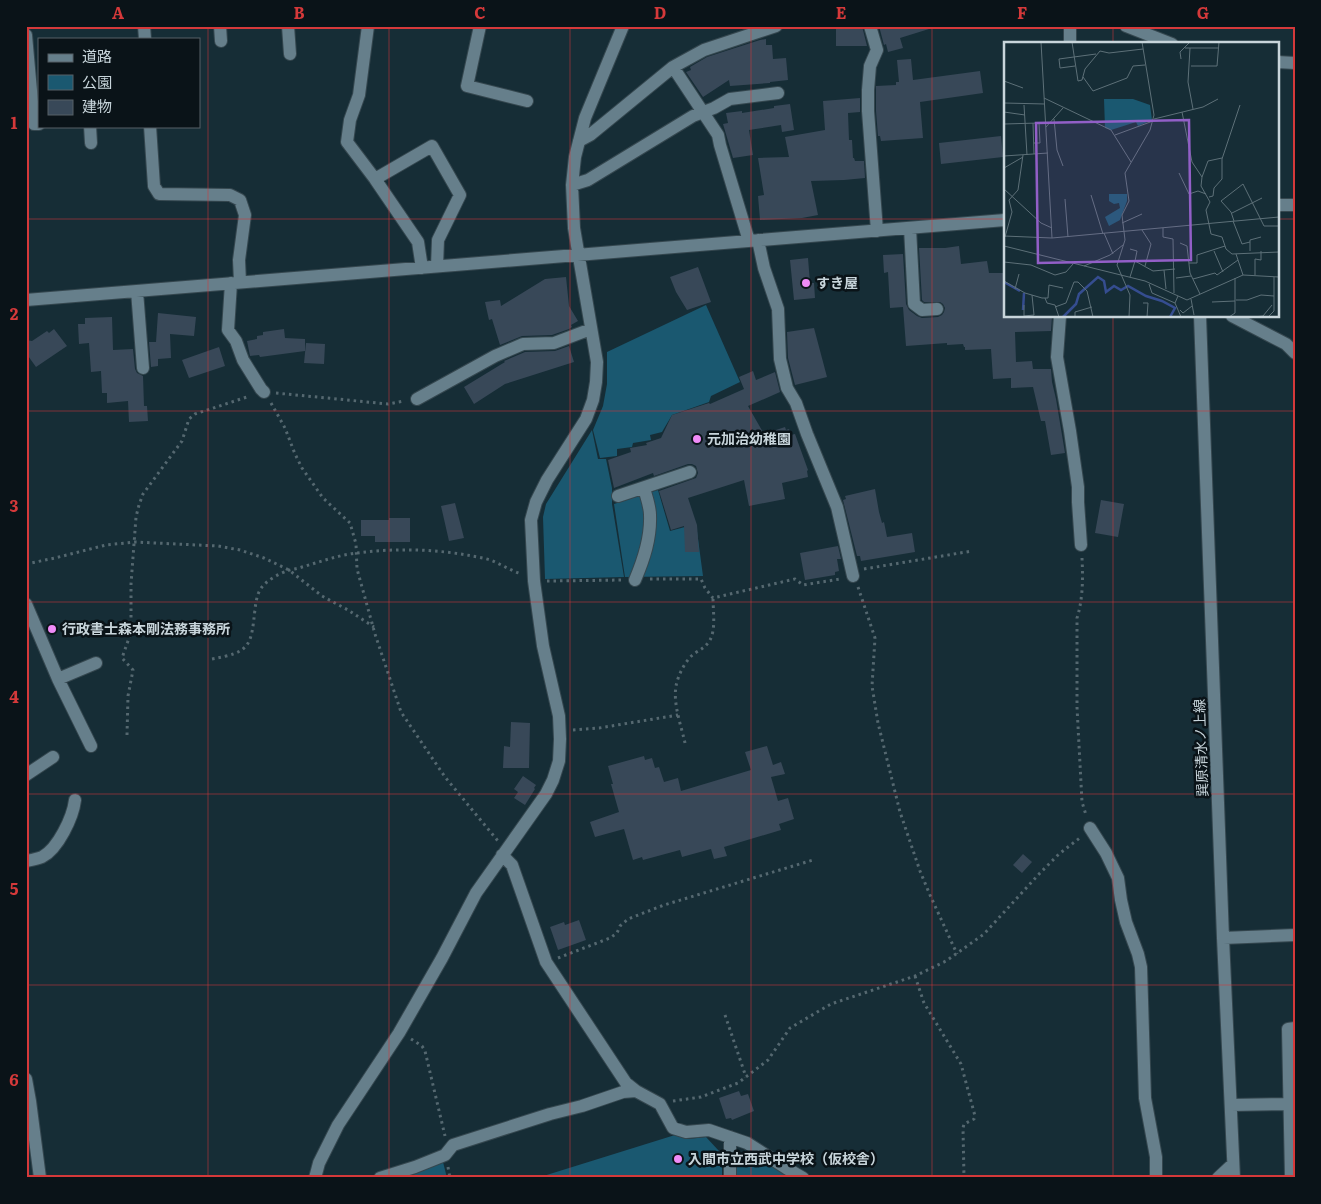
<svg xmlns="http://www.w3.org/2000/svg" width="1321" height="1204" viewBox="0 0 1321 1204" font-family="Literata,'Noto Sans JP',serif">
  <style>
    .green { fill: #1a5870 }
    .building { fill: #384858 }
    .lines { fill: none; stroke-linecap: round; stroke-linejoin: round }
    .minor-casing { stroke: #35474f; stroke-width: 14 }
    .path { stroke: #556870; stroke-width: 3; stroke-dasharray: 2.5 4; stroke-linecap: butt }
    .minor { stroke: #667f8b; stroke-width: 12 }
    .grid { fill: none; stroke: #d5393a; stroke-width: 1; stroke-opacity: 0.55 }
    .poi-dot { fill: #ef8bf7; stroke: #0a1318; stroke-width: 2 }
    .labels { text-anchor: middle; stroke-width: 5; stroke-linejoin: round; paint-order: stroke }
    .poi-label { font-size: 14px; font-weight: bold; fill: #c8d5db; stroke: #0a1318; text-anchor: start }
    .street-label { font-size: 14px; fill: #c8d5db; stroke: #0a1318 }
    .inset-river { fill: none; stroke: #354d90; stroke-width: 2.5 }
    .inset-road { fill: none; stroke: #5d7078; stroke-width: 1 }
    .view { fill: #925fc7; fill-opacity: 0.15; stroke: #925fc7; stroke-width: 2.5 }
    .inset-edge { fill: none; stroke: #c8d5db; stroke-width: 2.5 }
    .neatline { fill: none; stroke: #d5393a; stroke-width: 2 }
    .grid-label { font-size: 16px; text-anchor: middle; font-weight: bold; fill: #d5393a }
  </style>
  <rect width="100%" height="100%" fill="#162d36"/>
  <path class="green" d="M706,305l34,77 -29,14 -2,6 -37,13 -10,17 -12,3 1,5 -18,3 -1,4 -15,2v7l-17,2 -7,-28 10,-24 4,-22v-32z
    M592,430l6,29h8l6,29v16l12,73 -79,2 -2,-62 3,-13z
    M658,490l12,41 26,-7 7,52 -78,1 -11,-73z
    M675,1135l13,4 18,-2 13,14h3v27h-185z
    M746,1149l45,29h-54v-20z
    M443,1162l4,16h-45l13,-4z"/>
  <path class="building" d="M836,26h26l5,20h-31z
    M879,26h50v3l-29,9 3,10 -15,4 -2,-8 -2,1z
    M766,39v6h6l1,14 13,-1 2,22 -18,2v1l-40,3 -1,-6 -26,17 -17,-25 5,-2 -1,-3 17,-10 53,-17z
    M911,59l2,21 67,-9 3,22 -63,9 3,36 -42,3 -1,-5h-2l-2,-25v-25l20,-1v-3h3l-2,-22z
    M860,98v14l-12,1 1,27h3l1,18h1l1,3h9l1,17 -21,2 -33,1 7,34 -16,3 -42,2 -2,-24 6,-1 -6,-37 31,-1 -4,-20 40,-7 -2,-29z
    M790,104l4,26 -12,2 -1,-7 -32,5 4,25 -20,3 -10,-34 5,-1 -2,-10 16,-2v2l32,-5v-2z
    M1001,136l2,21 -62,7 -2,-21z
    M959,246l2,18 26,-3 2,12h16v43h47l-1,15 -36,1 1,30 16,-1 1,8h18l1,13 4,17 9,54 -14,2 -6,-34h-4l-8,-34 -22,1v-10l-18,1 -2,-30 -26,1v-3h-1l-1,-3 -16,1v-2l-41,3 -3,-39 -13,1 -2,-36 -4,1 -1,-18 20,-1 3,50 3,6 8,6 5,2 16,-1 4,-2 2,-3 1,-4 -2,-4 -3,-2h-16l-2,-2 -3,-52h26z
    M808,258l2,25h4l1,15 -21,2 -4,-40z
    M698,267l13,35 -24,8 -11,-18 -6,-15z
    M566,277l3,29 9,15 -7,4 1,2 -3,2 -17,6 -30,1 -22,9 -8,-26 -3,1 -4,-18 15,-2 1,6 44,-27z
    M158,313l38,4 -2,19 -24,-2 1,24 -13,1v7l-7,1 -2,-25h7z
    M112,317l1,33 20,-1 2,20 2,4 6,3 1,30h3l1,15 -19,1 -1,-21 -21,2v-10h-5l-1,-22 -10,1 -2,-29 -10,1 -1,-20h7v-6z
    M814,328l13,49 -32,8 -7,-27 -1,-26z
    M54,329l13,17 -31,21 -10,-14v-13l6,1 15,-10 2,2z
    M284,329l1,9 20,1v12l-45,6 -1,-2 -9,1 -3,-15 10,-2v-3l6,-1v-3z
    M306,343l19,1 -1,20 -20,-1z
    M569,346l5,16 -69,22 -31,20 -10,-17 41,-25 -1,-1 21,-9 30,-1z
    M219,347l6,19 -36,12 -7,-18z
    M753,371l3,9 19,-8 5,20 -32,14 16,28 21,-7 1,3 3,-1 2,6 4,-1 13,36 -1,1 1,6 -26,6 3,16 -36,7 -5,-26 -56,18 9,27 2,27h-14l-1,-26 -13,4 -12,-39 37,-13 2,-5 -2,-7 -4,-2h-4l-34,12 -1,-3 -39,15 -6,-28 23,-8 -1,-4 17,-3 -1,-2 15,-5 11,-23 37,-12 1,1 34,-15 -5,-12z
    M875,489l4,23 3,11 2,-1 3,15 25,-4 3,19 -54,9 -1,-5h-3l-14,-56 3,-1 -1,-3z
    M1101,500l23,4 -6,33 -23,-4z
    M455,503l9,35 -15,3 -8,-35z
    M389,518h21v24h-35v-6h-14v-16h28z
    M838,546l3,13h-4l2,12 -4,1v3l-30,5 -5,-27z
    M511,722l19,1 -1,45h-26l1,-22 6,1z
    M767,746l6,19 8,-3 4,12 -14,3 7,24 10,-3 6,21 -15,5 2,6 -57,17 3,9 -13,3 -3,-10 -29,8 -2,-7 -37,10 -1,-3 -9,3 -9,-31 -29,8 -5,-15 29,-10 -8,-28h2l-5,-18 36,-10 1,4 7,-2 3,10 4,-1 5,15 14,-4 3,13 70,-21 -6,-18z
    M523,776l13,9 -2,3 1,1 -10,16 -11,-7 4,-6 -4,-3z
    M1023,854l9,8 -10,11 -9,-8z
    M579,920l7,20 -28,10 -8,-23 14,-5 1,3z
    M739,1091l2,5 7,-2 6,17 -22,9 -1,-2 -5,1 -7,-21z"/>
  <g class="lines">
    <g class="minor-casing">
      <path id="minor" d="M144,26l1,13
        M220,26l1,15
        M288,26l2,28
        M368,26l-9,69 -9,25 -3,22 28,37 43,63 4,26
        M480,26l-13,60 60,15
        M870,26l7,24 -7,16 -2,24v21l9,120
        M1126,26l46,18
        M26,35l8,89h5
        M1070,44v-18
        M1277,62l18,1
        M673,67l45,68 2,10 29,96
        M90,126l1,17
        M150,126l4,60 5,8 71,1 10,5 5,15 -6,45 1,22
        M579,141l11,-6 83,-68 31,-17 72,-24
        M375,179l57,-33 28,49 -22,45 -1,26
        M572,185l16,-5 105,-64 21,-8 16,-9 48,-6
        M1277,205h18
        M910,228l4,76 8,6 15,-1
        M758,240l6,28 14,41 2,50 7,29 9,15 11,31 30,73 16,69
        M231,283l-3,47 8,11 7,19 18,29 3,3
        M137,291l6,77
        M26,300l979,-80
        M1060,316l-3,41 13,74 8,56v15l3,43
        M1200,316l23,622 11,240
        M1232,316l54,28 9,9
        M417,399l78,-43 28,-12 31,-1 37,-14
        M618,496l72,-24
        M635,580c9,-21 16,-42 15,-65 0,-9 -4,-19 -6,-27
        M26,604l32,75 33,67
        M58,679l38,-16
        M26,775l27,-18
        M1090,828l16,25 12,25 3,22 5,22 12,32 3,13 4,131 11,59v21
        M502,855l10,10 34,97 80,121 10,8 24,13 13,24 13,4 23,-2 38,13 39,25 17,10
        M26,861c5,-1 11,-2 16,-4 16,-8 31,-40 33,-57
        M1223,938l72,-3
        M26,1079l4,22 10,77
        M1231,1105l58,-1
        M730,1137v41
        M315,1178l4,-15 19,-38 61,-92 43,-75 34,-65 70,-99 7,-14 6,-19 1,-22 -1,-23 -16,-70 -9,-65 -3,-61 5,-18 11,-22 39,-61 7,-19 3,-18 1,-20 -23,-134 -2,-43 3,-28 10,-39 38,-92
        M380,1178l35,-11 30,-12 8,-10 97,-31 32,-8 41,-14 13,-1
        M1218,1178l15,-14
        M1291,1178l-3,-149 7,-1"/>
    </g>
    <path class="path" d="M276,393l112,11 16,-3
      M271,403l14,25 10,26 7,14 21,30 27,25 6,21 1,25 18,65 26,78 44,65 53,64
      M1082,558c1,20 1,41 -5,60v89l5,95 4,13
      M26,564l29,-6 51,-13 29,-3 83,4 22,4 24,8 25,12 33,26 26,14 26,17
      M864,569l108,-18
      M650,579h51l4,9 8,10 82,-19 8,6 37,-6
      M547,581l77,-1
      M858,587l17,51 -3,48 6,37 22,89 20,59 10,24 27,59
      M212,659c39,-7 39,-13 43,-50 1,-7 2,-16 7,-22 4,-6 18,-14 25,-16 5,-2 10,-2 15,-4 18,-5 36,-12 55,-14 37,-5 79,-4 115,3 6,1 12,2 18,4 11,4 21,11 32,14
      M573,730l26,-2 79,-13
      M127,735l1,-39 5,-26 -11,-12 7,-20 2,-12v-42l5,-67 3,-12 4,-11 39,-53 7,-22 6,-5 55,-18
      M685,743c-4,-18 -12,-39 -9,-57 2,-11 10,-27 19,-33 6,-4 11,-6 15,-13 6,-11 3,-29 3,-42
      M558,958l52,-20 7,-5 3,-7 8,-7 36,-14 149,-45
      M915,976l9,27 37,61 14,52 -1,3 -10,5 -1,4 1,50
      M725,1015l21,62
      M411,1039l11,7 3,5 20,85
      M673,1101l28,-4 37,-14 30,-23 22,-32 41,-24 84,-28 31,-15 38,-27 56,-61 19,-19 22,-17
      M448,1167l2,11"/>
    <use href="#minor" class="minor"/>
  </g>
  <path class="grid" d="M208,26v1152M389,26v1152M570,26v1152M751,26v1152M932,26v1152M1113,26v18M26,219h979M1277,219h18M1113,316v862M26,411h1269M26,602h1269M26,794h1269M26,985h1269"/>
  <g class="poi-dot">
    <circle cx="806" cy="283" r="5"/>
    <circle cx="697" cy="439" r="5"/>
    <circle cx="52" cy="629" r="5"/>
    <circle cx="678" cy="1159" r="5"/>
  </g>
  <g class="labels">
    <g class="poi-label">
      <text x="816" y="288">すき屋</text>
      <text x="707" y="444">元加治幼稚園</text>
      <text x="62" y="634">行政書士森本剛法務事務所</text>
      <text x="688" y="1164">入間市立西武中学校（仮校舎）</text>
    </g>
    <g class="street-label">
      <text transform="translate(1201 748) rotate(-92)" y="5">巽原清水ノ上線</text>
    </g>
  </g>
  <g transform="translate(1004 42)">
    <rect width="275" height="275" fill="#162d36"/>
    <path d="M100,57h29l17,6 2,15 -14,6 -2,-4 -25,8 -6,-2zM105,152h18v7l-7,19 -11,6 -4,-9 15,-9 -1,-5 -5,1 -5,-3z" fill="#1a5870"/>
    <path class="inset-river" d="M0,240l16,9M19,268l1,-17M59,275l13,-13 3,-10 19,-17 6,4 2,11 8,-6 7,4 7,-4 18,10 16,5 13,7 -5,9"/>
    <path class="inset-road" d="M37,0l11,196M68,0l6,39 4,-1 3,-11 15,-18 9,2 34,-4M181,6h34M186,6l-2,34 5,27M177,17l-1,-7 10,-10M71,24l-15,2 -1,-9 37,-5M187,24h26l2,-24M79,35l10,14 34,-13 6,-12 12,-1M0,39l19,7M40,56l67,32 20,32M0,61l41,1M20,63l3,50M0,70l21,3M178,70l10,50 10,15 -1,9 9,16 -4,8 5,24 11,3 4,12 6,5 47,-2M50,77l3,31 6,16M150,77l49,-12 15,-8M29,81l1,31M0,82l35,-1 1,20h-6M42,85l17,-19M111,93l38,-14M0,114l44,-3M0,126l19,-11M175,131l10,21 9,-3 8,3M198,135l6,-16 14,-3M0,147l37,34 11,5M87,153l12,39M205,155l4,-1 1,-8 8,-9v-20l18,-54M61,157l3,38M228,171l30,-15M229,179l9,23 8,-2M230,179l-3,-9 -10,-11 22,-17 21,42h15M118,181l20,-9M159,186v9l10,2 1,54M138,188l9,14 -6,22M100,191l9,21M0,194l48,2 227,-21M1,195l7,-25 -3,-12 9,-10 5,-35M176,201l7,3 3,27 10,21M0,204l141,35 42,19 56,-25 36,2M126,207l7,2 -2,10M210,209l9,21M246,209v-11l11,-3M232,212l7,21M0,220l27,3 24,10 11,-3 7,-8M185,221h8v-8l28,-9M80,224l26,-11 13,-10M160,228l2,19M251,233v-16l6,1v-9M126,235l5,-16 18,10 22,-2M172,236l15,-2M189,237l22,-6 2,2 21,-15M0,239l21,12 17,5h6l1,-13 14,3M145,242l3,9 23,10M11,247l4,-15M174,254l-3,7 6,14M41,256l2,5 8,2 4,12M187,257l3,16M232,258h11l14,-5 13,1M208,260l23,-1M139,261h5l-1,14M20,263v11l10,-1 -2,-20M51,265l11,-4 8,-21h4l9,9 6,26M176,268l3,3 9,-7M71,275v-5l17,-5M125,275l1,-22 -13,-30 8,-25 -3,-25 7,-14 -4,-28 25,-43 4,-15 -12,-73M186,275h24M225,275l6,-4v-35M249,275l10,-1 9,-11M264,275l6,-6v-34"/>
    <path class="view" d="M185,78l2,140 -153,3 -2,-140z"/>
    <rect width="275" height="275" class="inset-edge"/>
  </g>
  <rect width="1321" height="1204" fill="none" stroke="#0a1318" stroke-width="55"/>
  <rect x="38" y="38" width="162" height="90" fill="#0a1318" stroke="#566166"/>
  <rect x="48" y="54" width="25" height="8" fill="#667f8b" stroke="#566166"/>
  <text x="82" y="62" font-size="15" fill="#c8d5db">道路</text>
  <rect x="48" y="75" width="25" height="15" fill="#1a5870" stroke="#566166"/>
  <text x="82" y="88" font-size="15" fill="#c8d5db">公園</text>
  <rect x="48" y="100" width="25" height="15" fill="#384858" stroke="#566166"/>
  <text x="82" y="112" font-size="15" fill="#c8d5db">建物</text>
  <rect x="28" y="28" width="1266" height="1148" class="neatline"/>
  <g class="grid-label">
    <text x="118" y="19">A</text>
    <text x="299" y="19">B</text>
    <text x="480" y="19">C</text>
    <text x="660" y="19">D</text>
    <text x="841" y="19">E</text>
    <text x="1022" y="19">F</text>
    <text x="1203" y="19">G</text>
    <text x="14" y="129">1</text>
    <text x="14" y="320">2</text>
    <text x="14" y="512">3</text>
    <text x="14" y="703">4</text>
    <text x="14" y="895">5</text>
    <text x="14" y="1086">6</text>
  </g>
</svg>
